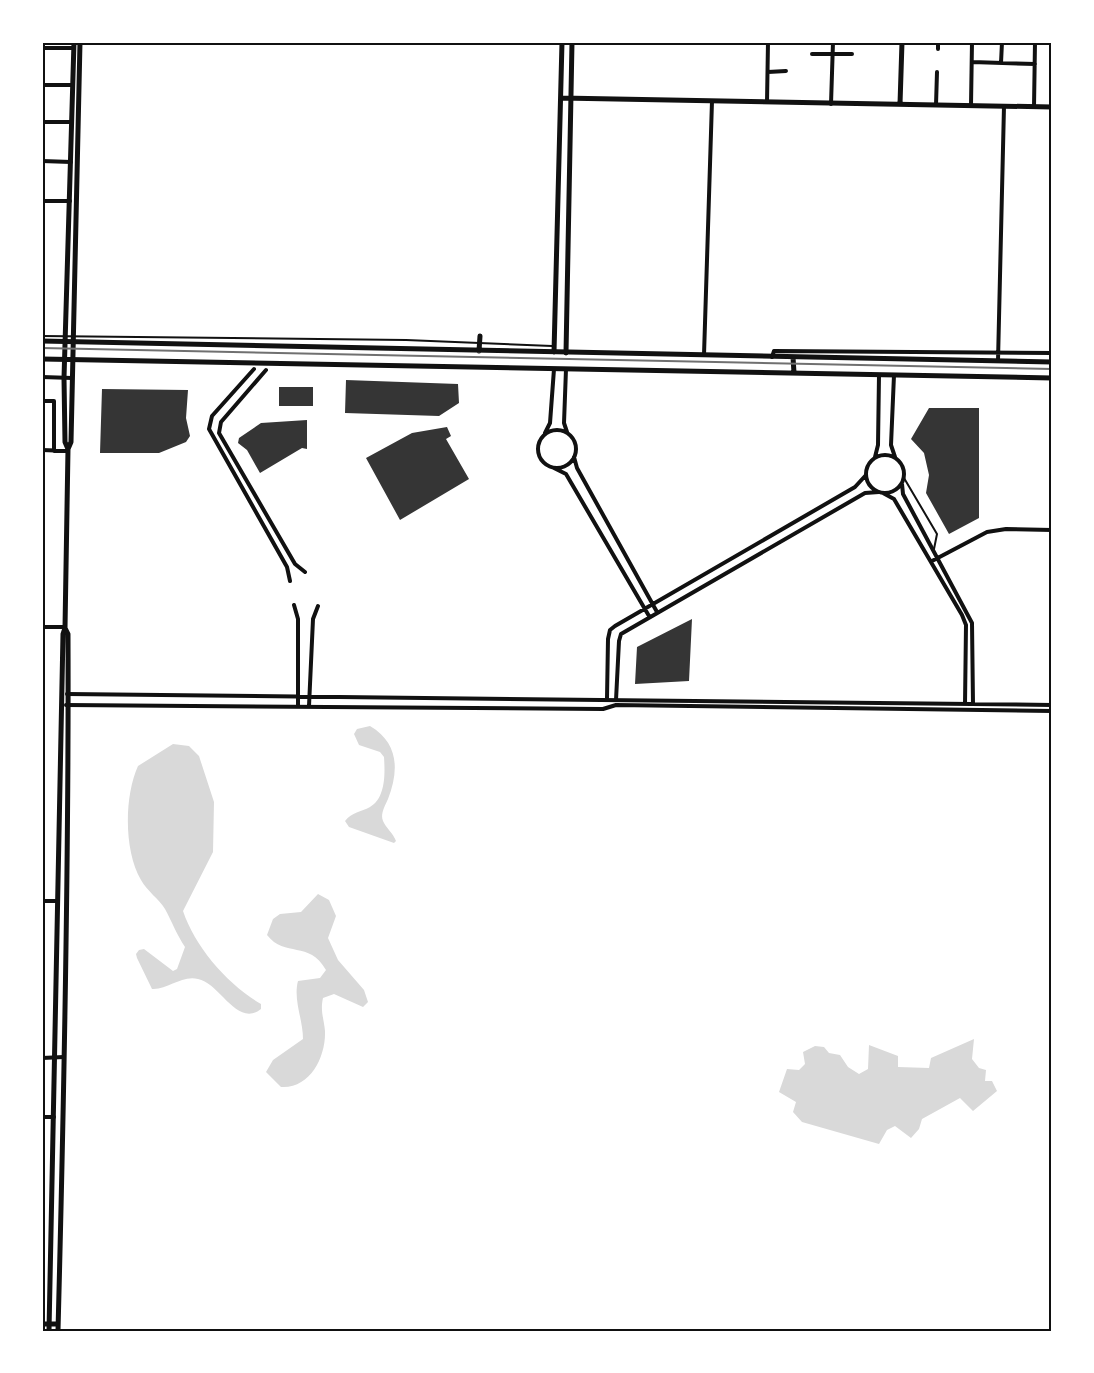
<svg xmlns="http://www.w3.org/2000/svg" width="1094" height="1373" viewBox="0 0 1094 1373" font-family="'Work Sans',sans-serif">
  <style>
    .water { fill: #d9d9d9 }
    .building { fill: #353535 }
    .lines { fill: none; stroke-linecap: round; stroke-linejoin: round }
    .service { stroke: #111; stroke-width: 2 }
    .minor { stroke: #111; stroke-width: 4 }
    .tertiary { stroke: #111; stroke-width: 5 }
    .secondary { stroke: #111; stroke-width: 5 }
    .rail { stroke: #707070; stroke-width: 2 }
    .neatline { fill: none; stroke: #111; stroke-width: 2 }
  </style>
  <rect width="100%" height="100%" fill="#fff"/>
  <path class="water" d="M370,726c29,17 29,45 18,73 -3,7 -8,15 -5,22 3,7 10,12 13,20l-2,2 -45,-16 -4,-6c7,-9 16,-9 25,-14 16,-9 15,-34 14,-50l-4,-5 -21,-7 -5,-11 3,-5z
    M173,744l16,2 10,10 15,46 -1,50 -30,59c12,36 45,74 78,93v5c-24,19 -41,-26 -63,-30 -17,-4 -30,11 -46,10l-15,-31 -1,-4 3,-4 5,-1 29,22 4,-2 8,-22c-8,-12 -13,-25 -20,-38 -6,-10 -18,-18 -24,-29 -17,-29 -17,-83 -3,-114z
    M318,894l11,6 7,16 -8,22 10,22 26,30 4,12 -5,5 -29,-13 -11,4c-3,13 1,21 2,33 1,26 -15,58 -44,56l-15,-15 7,-12 30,-21c0,-20 -10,-39 -5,-58l22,-3 6,-8c-17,-30 -41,-12 -59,-35l6,-16 7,-5 21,-2z
    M974,1039l-2,20 7,9 7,2 -1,11h7l5,10 -24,20 -13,-13 -38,21 -3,10 -8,9 -16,-12 -8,4 -8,14 -77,-22 -9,-10 3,-10 -17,-10 8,-23 12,1 6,-6 -2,-12 12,-6 9,1 5,6 11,2 8,12 11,7 9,-5 1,-24 29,11v11l31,1 2,-10z"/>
  <path class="building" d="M346,380l112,4 1,19 -20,13 -94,-3z
    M279,387h34v19h-34z
    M102,389l86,1 -2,28 4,18 -4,6 -27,11h-59z
    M929,408h50v110l-30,16 -23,-41 3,-18 -5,-22 -13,-14z
    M307,420v29l-5,-1 -42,25 -13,-23 -9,-7 1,-5 22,-15z
    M447,427l4,9 -5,3 23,40 -69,41 -34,-62 46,-25z
    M692,619l-3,62 -54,3 2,-37z"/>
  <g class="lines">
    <path class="service" d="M42,336l364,4 146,6
      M904,478l33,56 -3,15"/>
    <path class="minor" d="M42,48h32
      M938,49v-7
      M812,54h40
      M972,62l63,2
      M1001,63l1,-21
      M768,72l18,-1
      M42,85h30
      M767,102l1,-60
      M831,104l2,-62
      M936,105l1,-33
      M971,105l1,-63
      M1034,107l1,-65
      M42,122h29
      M42,161l29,1
      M42,201h28
      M704,355l8,-254
      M772,357l2,-6 278,2
      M998,361l6,-255
      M254,369l-42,47 -3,13 78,138 3,14
      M566,369l-2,54 3,9
      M266,370l-45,52 -2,11 76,131 10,8
      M894,375l-3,70 4,12
      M42,377l30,1
      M42,401h12v50
      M538 449a19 19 0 1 1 38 0a19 19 0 1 1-38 0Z
      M545,433l5,-10 4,-54
      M42,450l26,1
      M866 474a19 19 0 1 1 38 0a19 19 0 1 1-38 0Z
      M574,457l3,11 80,144
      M875,457l3,-12 1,-70
      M554,468l12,6 83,142
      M902,484l1,10 69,129 1,81
      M883,493l11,6 68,116 4,10 -1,79
      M932,561l55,-29 19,-3 46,1
      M294,605l4,14v87
      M42,627h23
      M67,694l985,11
      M607,698l1,-59 2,-9 5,-4 240,-139 11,-12
      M616,700l3,-59 2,-7 244,-141 14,-1
      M66,705l537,4 13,-4 436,6
      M309,706l4,-87 5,-13
      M42,901h16
      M42,1058l22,-1
      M42,1117h12"/>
    <path class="tertiary" d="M561,98l491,9
      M900,104l2,-62
      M554,352l8,-310
      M566,353l6,-311
      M68,449l-3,-7 -1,-64 10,-336
      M42,1324h16
      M49,1331l14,-697 2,-6 3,-179 3,-7 9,-400
      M58,1331c6,-232 11,-465 10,-697l-3,-6"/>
    <path class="secondary" d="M42,341l1010,21
      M479,351l1,-15
      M793,357l1,16
      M42,359l1010,19"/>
    <path class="rail" d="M42,348l1010,21"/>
  </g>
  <rect width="1094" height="1373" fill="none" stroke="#ffffff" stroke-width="87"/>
  <rect x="44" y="44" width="1006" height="1286" class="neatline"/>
</svg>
